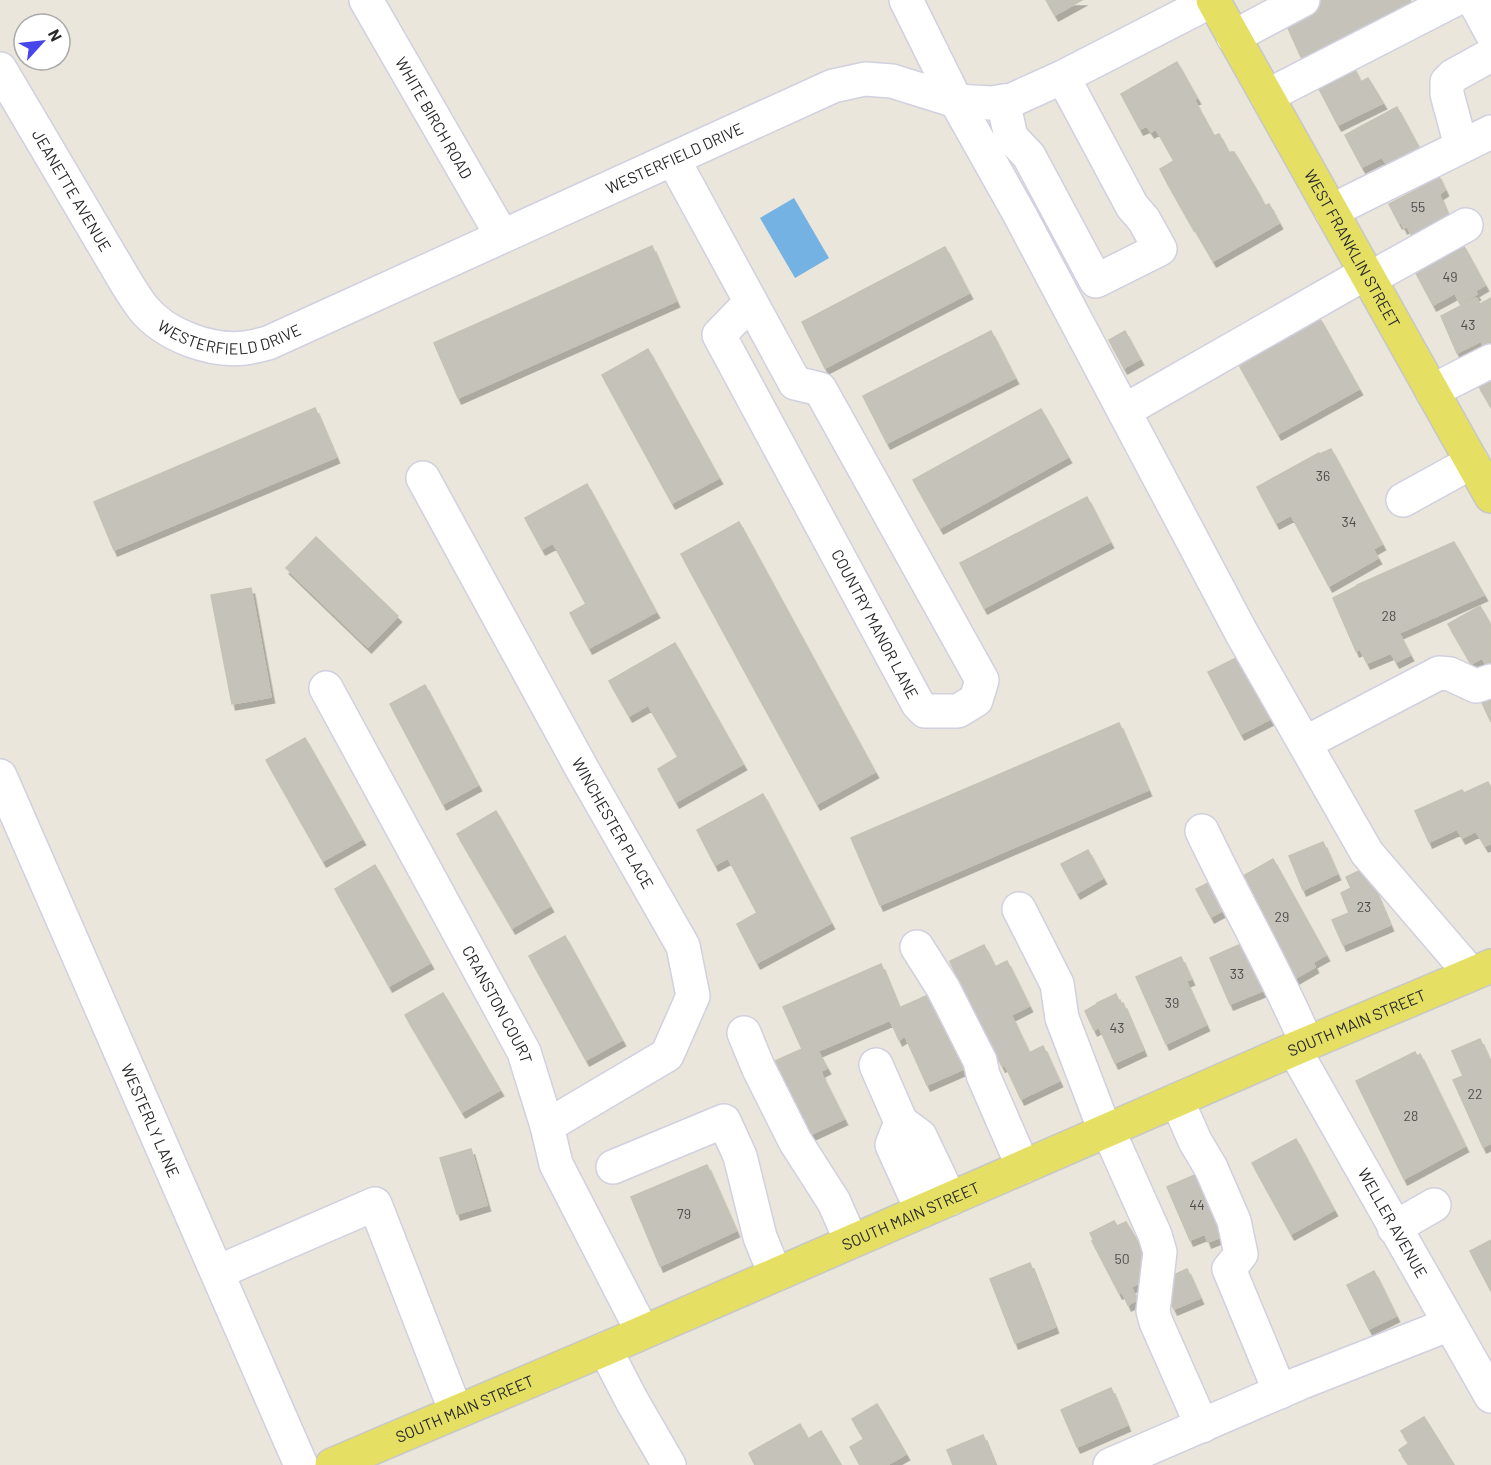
<svg xmlns="http://www.w3.org/2000/svg" width="1491" height="1465" viewBox="0 0 1491 1465" font-family="Barlow,sans-serif">
  <style>
    .water { fill: #75b2e4 }
    .building { fill: #c5c2ba; stroke: #c5c2b5; stroke-width: 1.5; filter: url(#shadow) }
    .lines { fill: none; stroke-linecap: round; stroke-linejoin: round }
    .minor-casing { stroke: #d0d0e0; stroke-width: 36 }
    .major-casing { stroke: #c7c7c7; stroke-width: 36 }
    .minor { stroke: #fff; stroke-width: 33 }
    .major { stroke: #e5e064; stroke-width: 33 }
    .labels { text-anchor: middle; stroke-width: 4.5; stroke-linejoin: round; paint-order: stroke }
    .number-label { font-size: 14px; fill: #4f4e4c }
    .street-label { font-size: 16px; fill: #282828; stroke: #fff }
  </style>
  <defs>
    <filter id="shadow"><feDropShadow dx="3.5" dy="6" stdDeviation="0" flood-color="#0004"/></filter>
  </defs>
  <rect width="100%" height="100%" fill="#eae6db"/>
  <path class="water" d="M794,198l35,60 -34,20 -35,-60z"/>
  <path class="building" d="M1046,0h36l-27,15z
    M1321,0h89l3,6 -112,51 -18,-40z
    M1349,59l12,23 7,-4 15,25 -45,22 -24,-46z
    M1177,62l20,36 -3,1 3,6 -46,27 -4,-6 -7,3 -19,-35z
    M1197,105l17,31 5,-2 10,19 -60,33 -9,-17 14,-8 -18,-32z
    M1397,107l22,41 -32,17 -5,-8 -20,10 -17,-32z
    M1231,152h3l22,37 -65,36 -22,-39z
    M1437,173l8,17 -6,4 10,24 -37,18 -5,-10 -3,2 -3,-6 -2,1 -10,-19 31,-16 -3,-6z
    M1256,189l9,17 4,-2 10,19 -66,38 -21,-36z
    M1462,243l23,42 -10,6 2,3 -17,10 -5,-11 -22,12 -19,-36z
    M652,246l24,55 -218,97 -24,-55z
    M945,247l24,46 -144,75 -23,-46z
    M1476,298l4,6 11,-6v45l-7,4 -3,-6 -24,12 -16,-37z
    M1319,317l40,72 -81,45 -40,-71z
    M991,331l24,47 -128,65 -24,-47z
    M1125,331l15,28 -16,9 -15,-28z
    M648,349l71,129 -47,25 -70,-128z
    M1491,377v30l-13,-22z
    M315,408l21,49 -222,93 -20,-48z
    M1041,409l27,48 -128,71 -27,-48z
    M1331,449l51,95 -9,5 5,9 -49,28 -38,-71 -15,8 -19,-36 62,-34 1,1z
    M587,484l69,128 -67,36 -19,-35 16,-9 -33,-61 -11,6 -17,-31z
    M1087,497l23,45 -126,66 -24,-45z
    M739,522l136,250 -58,32 -136,-250z
    M316,537l82,79 -30,31 -82,-79z
    M1454,542l30,53 -85,38 11,22 -14,7 -5,-9 -24,10 -7,-14 -4,2 -23,-53 24,-12v-1z
    M251,588l20,109 -39,7 -21,-109z
    M1480,606l11,20v46l-9,-14 -11,6 -23,-40z
    M675,643l68,121 -67,38 -18,-33 20,-12 -30,-52 -19,11 -20,-35z
    M1246,653l32,62 -37,19 -33,-62z
    M425,685l53,100 -35,19 -53,-100z
    M1491,692v30l-11,-24z
    M1119,723l29,67 -268,115 -29,-67z
    M305,738l57,101 -39,22 -57,-101z
    M1488,782l3,6v55l-6,3 -9,-15 -14,7 -5,-9 -28,13 -14,-31 47,-21 2,3z
    M763,794l68,129 -74,40 -20,-39 20,-11 -29,-55 -13,7 -18,-35z
    M496,811l54,95 -38,22 -55,-94z
    M1323,842l14,32 -34,16 -14,-34z
    M1088,850l15,28 -26,15 -16,-29z
    M1273,859l53,96 -13,7 2,5 -21,12 -56,-100z
    M375,865l55,98 -41,23 -54,-97z
    M1363,869l7,9 20,47 -47,20 -11,-25 17,-7 -8,-20 10,-5 -5,-11z
    M1214,880l15,27 -18,10 -15,-28z
    M565,936l57,104 -36,20 -57,-104z
    M1243,943l21,47 -34,14 -20,-46z
    M984,945l11,22 12,-6 22,45 -18,9 18,38 14,-7 16,35 -38,18 -16,-34 -3,1 -22,-43 -2,1 -28,-63z
    M1181,957l10,22 -5,2 20,44 -40,19 -30,-67z
    M881,964l18,44 36,-16 38,73 -46,20 -22,-49 -6,4 -9,-20 -72,31 9,17 -6,3 1,4 22,44 -43,20 -35,-74 36,-16 -19,-42z
    M443,993l57,97 -38,22 -57,-97z
    M1116,994l4,10 3,-1 20,47 -28,13 -16,-36 -5,3 -9,-19 12,-7v-1z
    M1480,1039l11,25v79l-8,4 -30,-67 10,-4 -11,-25z
    M1415,1052l2,4 3,-2 45,92 -61,33 -48,-98z
    M1296,1139l38,71 -43,24 -39,-71z
    M471,1149l16,56 -30,9 -17,-56z
    M707,1165l29,66 -76,35 -29,-69z
    M1204,1171l24,63 -20,8 -3,-8 -15,6 -23,-53z
    M1114,1221l3,5 9,-4 15,26 -2,1 9,19 -7,3 4,9 -14,7 6,13 -9,5 -6,-13 -3,1 -27,-52h2l-4,-8z
    M1491,1240v51l-21,-40z
    M1030,1263l25,64 -40,16 -25,-64z
    M1187,1269l13,29 -26,11 -14,-28z
    M1374,1271l22,45 -27,13 -22,-44z
    M1111,1388l16,37 -50,22 -16,-37z
    M877,1404l29,50 -19,11h-27l-10,-18 14,-8 -12,-20z
    M1424,1417l30,48h-45l-10,-15 10,-7 -8,-12z
    M800,1424l8,15 13,-8 20,34h-86l-6,-12z
    M983,1435l12,30h-42l-6,-15z"/>
  <g class="lines">
    <g class="minor-casing">
      <g id="minor">
        <path id="s1" d="M366,0l136,236"/>
        <path d="M906,0l50,101 64,114 221,417 126,221 104,121"/>
        <path d="M1472,0l5,6 14,26"/>
        <path d="M1233,37l70,-37"/>
        <path id="s2" d="M0,69l127,215c5,8 10,16 16,24 22,27 67,44 102,40 7,-1 15,-3 23,-5l565,-257 32,-7 27,2 64,20 35,2 21,-3 51,-23 150,-77"/>
        <path d="M1267,96l187,-96"/>
        <path d="M1003,101l8,36 18,19 67,125 64,-32 -16,-29 -12,-14 -69,-129"/>
        <path d="M1461,146l-14,-52v-12l6,-6 38,-21"/>
        <path d="M673,159l122,224 25,6 162,291 -6,20 -18,11h-33l-7,-7 -199,-369 32,-33"/>
        <path d="M1331,211l160,-79"/>
        <path d="M1369,279l97,-54"/>
        <path d="M1432,391l59,-30"/>
        <path d="M1124,411l242,-138"/>
        <path id="s3" d="M423,478l158,289 102,179 10,50 -26,59 -120,71"/>
        <path d="M1403,500l69,-38"/>
        <path id="s4" d="M326,688l198,364 23,74 9,38 86,167"/>
        <path d="M1305,743l134,-70 11,1 26,12 15,-5"/>
        <path id="s5" d="M0,776l301,689"/>
        <path d="M1202,831c34,72 74,140 105,213"/>
        <path d="M1019,909l38,75 5,34 43,113"/>
        <path d="M917,947l26,41 37,73 3,14 40,92"/>
        <path d="M744,1033l14,34 37,74 39,61 17,39"/>
        <path id="s6" d="M1294,1049l197,347"/>
        <path d="M876,1065l25,57"/>
        <path d="M1177,1100l18,41 16,27 23,53 7,33 -12,15 51,123"/>
        <path d="M1108,1130l47,105 5,17 -7,59 3,11 46,104"/>
        <path d="M613,1167l111,-46 16,35 20,81 15,37"/>
        <path d="M922,1211l-30,-66 9,-23 19,14 30,63"/>
        <path d="M1394,1228l40,-23"/>
        <path d="M218,1272l157,-68 81,208"/>
        <path d="M605,1349l27,52 37,64"/>
        <path d="M1110,1465l190,-82 150,-59"/>
      </g>
    </g>
    <g class="major-casing">
      <g id="major">
        <path id="s7" d="M1213,0l278,496"/>
        <path id="s8" d="M332,1465l273,-116 689,-300 197,-83"/>
      </g>
    </g>
    <use href="#minor" class="minor"/>
    <use href="#major" class="major"/>
  </g>
  <g class="labels">
    <g class="number-label">
      <text x="1418" y="212">55</text>
      <text x="1450" y="282">49</text>
      <text x="1468" y="330">43</text>
      <text x="1323" y="481">36</text>
      <text x="1349" y="527">34</text>
      <text x="1389" y="621">28</text>
      <text x="1364" y="912">23</text>
      <text x="1282" y="922">29</text>
      <text x="1237" y="979">33</text>
      <text x="1172" y="1008">39</text>
      <text x="1117" y="1033">43</text>
      <text x="1475" y="1099">22</text>
      <text x="1411" y="1121">28</text>
      <text x="1197" y="1210">44</text>
      <text x="684" y="1219">79</text>
      <text x="1122" y="1264">50</text>
    </g>
    <g class="street-label">
      <text dy="6" stroke="none"><textPath href="#s1" startOffset="136">WHITE BIRCH ROAD</textPath></text>
      <text dy="6" stroke="none"><textPath href="#s2" startOffset="862">WESTERFIELD DRIVE</textPath></text>
      <text dy="6" stroke="none"><textPath href="#s2" startOffset="141">JEANETTE AVENUE</textPath></text>
      <text dy="6" stroke="none"><textPath href="#s7" startOffset="285">WEST FRANKLIN STREET</textPath></text>
      <text dy="6" stroke="none"><textPath href="#s2" startOffset="376">WESTERFIELD DRIVE</textPath></text>
      <text transform="translate(875 624) rotate(62)" y="6">COUNTRY MANOR LANE</text>
      <text dy="6" stroke="none"><textPath href="#s3" startOffset="394">WINCHESTER PLACE</textPath></text>
      <text dy="6" stroke="none"><textPath href="#s4" startOffset="360">CRANSTON COURT</textPath></text>
      <text dy="6" stroke="none"><textPath href="#s8" startOffset="1116">SOUTH MAIN STREET</textPath></text>
      <text dy="6" stroke="none"><textPath href="#s5" startOffset="376">WESTERLY LANE</textPath></text>
      <text dy="6" stroke="none"><textPath href="#s8" startOffset="630">SOUTH MAIN STREET</textPath></text>
      <text dy="6" stroke="none"><textPath href="#s6" startOffset="200">WELLER AVENUE</textPath></text>
      <text dy="6" stroke="none"><textPath href="#s8" startOffset="144">SOUTH MAIN STREET</textPath></text>
    </g>
  </g>
  <g transform="translate(42 42) rotate(63)"><circle r="28" fill="#ffffff" stroke="#a9a9a9" stroke-width="1.5"/>
  <path d="M0-4.5L10 22L0 15L-10 22Z" fill="#4746eb"/>
  <text y="-9" font-size="16" font-weight="bold" text-anchor="middle" fill="#282828">N</text>
  </g>
</svg>
